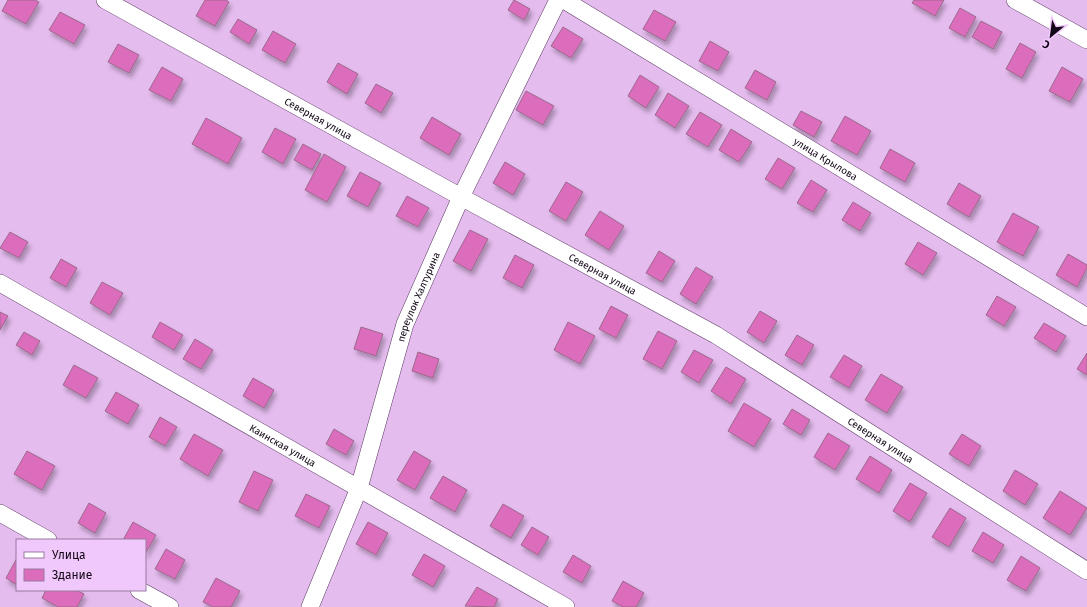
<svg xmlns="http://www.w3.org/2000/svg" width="1087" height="607" viewBox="0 0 1087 607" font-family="'Fira Sans',sans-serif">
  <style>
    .building { fill: #dc6cbc; stroke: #9c698c; filter: url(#shadow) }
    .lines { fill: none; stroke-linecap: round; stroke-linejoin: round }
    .minor-casing { stroke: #5d3b65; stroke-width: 18 }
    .minor { stroke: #fff; stroke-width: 17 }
    .labels { text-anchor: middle; stroke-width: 3; stroke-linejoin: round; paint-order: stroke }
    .street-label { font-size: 10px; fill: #130616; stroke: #f1c8fb }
  </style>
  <defs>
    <filter id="shadow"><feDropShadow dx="2.5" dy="4.5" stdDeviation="2" flood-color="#0004"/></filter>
  </defs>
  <rect width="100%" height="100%" fill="#e4bcee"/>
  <path class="building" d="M8,0h27l4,2 -13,22 -24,-13z
    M205,0h21l3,2 -14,24 -19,-10z
    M514,0l16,9 -6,11 -16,-10z
    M914,0h30l-9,16 -23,-13z
    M960,8l16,9 -11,20 -16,-9z
    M654,10l22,12 -11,19 -22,-12z
    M60,12l25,13 -11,19 -25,-14z
    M238,19l19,11 -8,14 -19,-12z
    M981,21l21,11 -9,17 -21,-12z
    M563,27l20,12 -12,19 -20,-12z
    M273,31l23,13 -11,19 -23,-13z
    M710,41l19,11 -11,19 -19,-10z
    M1020,43l16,9 -14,26 -16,-9z
    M118,44l21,11 -10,18 -21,-11z
    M338,63l20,11 -11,20 -20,-12z
    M162,67l21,12 -12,22 -22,-11z
    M1062,67l21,12 -13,23 -21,-11z
    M755,70l21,12 -9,18 -22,-12z
    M640,75l19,12 -13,21 -18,-12z
    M376,84l17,9 -12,20 -16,-10z
    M526,91l28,15 -11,19 -27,-15z
    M668,93l21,13 -14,22 -20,-13z
    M801,111l21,11 -8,15 -21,-12z
    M700,112l22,13 -14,22 -22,-13z
    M845,116l26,15 -14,24 -26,-14z
    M432,117l29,17 -12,21 -29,-17z
    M206,118l36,20 -14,26 -36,-20z
    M275,128l21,11 -13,25 -21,-12z
    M731,129l21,13 -13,20 -20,-12z
    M303,144l18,10 -9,16 -18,-10z
    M890,149l25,14 -10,19 -25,-14z
    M324,154l22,13 -19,35 -22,-12z
    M778,158l17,10 -13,21 -17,-10z
    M505,162l20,12 -12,21 -20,-12z
    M360,172l21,11 -13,24 -21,-11z
    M811,180l16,10 -14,22 -16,-9z
    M566,182l17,10 -17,29 -17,-10z
    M959,183l22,13 -12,21 -22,-13z
    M407,196l22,12 -11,19 -22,-11z
    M853,202l18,11 -11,18 -18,-11z
    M600,211l24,15 -15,24 -24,-15z
    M1013,213l26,14 -16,29 -26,-14z
    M470,230l18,9 -17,32 -18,-10z
    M10,232l18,10 -9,16 -19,-10z
    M918,242l19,11 -14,22 -18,-11z
    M659,251l16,10 -13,21 -16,-9z
    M1068,254l19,11v3l-10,19 -21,-12z
    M515,255l19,10 -12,23 -19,-10z
    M61,259l16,9 -11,19 -16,-9z
    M696,267l17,10 -17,27 -16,-10z
    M102,282l21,11 -13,22 -20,-12z
    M997,296l19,11 -12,19 -18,-11z
    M611,306l17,9 -12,23 -17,-9z
    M760,311l17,10 -13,22 -17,-11z
    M0,312l8,4 -8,14z
    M160,322l23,13 -9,15 -22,-13z
    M568,322l27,14 -15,28 -26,-14z
    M1044,323l22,13 -10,16 -22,-14z
    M361,327l22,7 -7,22 -22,-7z
    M658,331l19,10 -15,28 -19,-10z
    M24,332l16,9 -8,14 -16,-10z
    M797,335l17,10 -12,20 -17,-10z
    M195,339l18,11 -12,19 -18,-10z
    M694,350l19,10 -14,23 -18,-11z
    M418,352l21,7 -6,19 -21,-7z
    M1087,353v22l-10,-6z
    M844,355l18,11 -13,22 -19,-11z
    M74,365l24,13 -12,20 -23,-13z
    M726,367l20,12 -15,25 -20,-13z
    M881,374l22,13 -16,26 -22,-13z
    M253,378l21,12 -10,18 -21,-12z
    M116,392l23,13 -11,19 -23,-13z
    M744,403l27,16 -17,28 -26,-16z
    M792,409l18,11 -9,15 -18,-11z
    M160,417l17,10 -12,19 -16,-9z
    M334,429l20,12 -8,14 -20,-11z
    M828,433l22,13 -15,24 -21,-13z
    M194,434l29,16 -15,26 -28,-17z
    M962,434l19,12 -12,20 -20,-12z
    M27,451l28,15 -13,24 -28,-16z
    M414,451l17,10 -16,29 -18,-10z
    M870,456l22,14 -13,23 -23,-14z
    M1015,470l23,14 -13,21 -22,-14z
    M254,471l19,9 -15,31 -19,-9z
    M443,476l24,14 -12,22 -25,-14z
    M910,483l17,10 -17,29 -17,-11z
    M1060,491l27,17 -17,27 -27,-17z
    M306,494l24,12 -11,22 -24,-12z
    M89,503l17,10 -11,20 -17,-10z
    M503,504l21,12 -13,22 -21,-12z
    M950,508l16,10 -17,29 -17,-10z
    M133,522l23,13 -11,19v-14h-22z
    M368,522l20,11 -12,22 -20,-11z
    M532,527l17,10 -11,18 -17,-10z
    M983,532l21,13 -11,18 -21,-12z
    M166,549l19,11 -10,19 -20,-10z
    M424,554l21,12 -12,21 -21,-12z
    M573,555l18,11 -9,17 -19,-11z
    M1021,556l19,12 -14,23 -19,-11z
    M17,558v27l-11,-7z
    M216,578l24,13 -9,16h-18l-10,-5z
    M623,581l21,12 -8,14h-13l-11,-6z
    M477,587l21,12 -4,8 -29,-1z
    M46,590h30l8,4 -7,13h-19l-16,-9z"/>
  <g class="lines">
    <g class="minor-casing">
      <g id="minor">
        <path id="s1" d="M105,0l356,197 255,138 371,236"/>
        <path id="s2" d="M564,0l523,317"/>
        <path d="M1015,0l72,40"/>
        <path id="s3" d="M0,283l566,324"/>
        <path d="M0,513l48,27"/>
        <path d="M139,590l31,17"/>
        <path id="s4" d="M310,607l49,-119 46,-164 56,-127 97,-197"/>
      </g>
    </g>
    <use href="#minor" class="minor"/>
  </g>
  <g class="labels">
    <g class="street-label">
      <text dy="4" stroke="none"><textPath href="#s1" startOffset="244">Северная улица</textPath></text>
      <text dy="4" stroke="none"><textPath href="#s2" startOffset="306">улица Крылова</textPath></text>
      <text dy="4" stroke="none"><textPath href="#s1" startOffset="568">Северная улица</textPath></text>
      <text dy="4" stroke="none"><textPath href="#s4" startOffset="329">переулок Халтурина</textPath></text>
      <text dy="4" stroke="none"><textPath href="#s1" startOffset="892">Северная улица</textPath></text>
      <text dy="4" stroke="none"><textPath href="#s3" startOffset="326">Каинская улица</textPath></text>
    </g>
  </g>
  <rect x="16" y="539" width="130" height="52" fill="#f1c8fb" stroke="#987a9f"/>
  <rect x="24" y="552" width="20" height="6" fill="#ffffff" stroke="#987a9f"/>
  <text x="52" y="559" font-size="12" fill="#130616">Улица</text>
  <rect x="24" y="569" width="20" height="12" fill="#dc6cbc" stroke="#987a9f"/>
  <text x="52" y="579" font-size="12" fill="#130616">Здание</text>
  <g transform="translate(1051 36) rotate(209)" stroke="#f1c8fb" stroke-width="3" paint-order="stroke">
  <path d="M0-3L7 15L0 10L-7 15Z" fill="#130616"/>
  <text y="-6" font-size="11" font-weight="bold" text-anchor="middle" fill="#130616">С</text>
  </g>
</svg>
